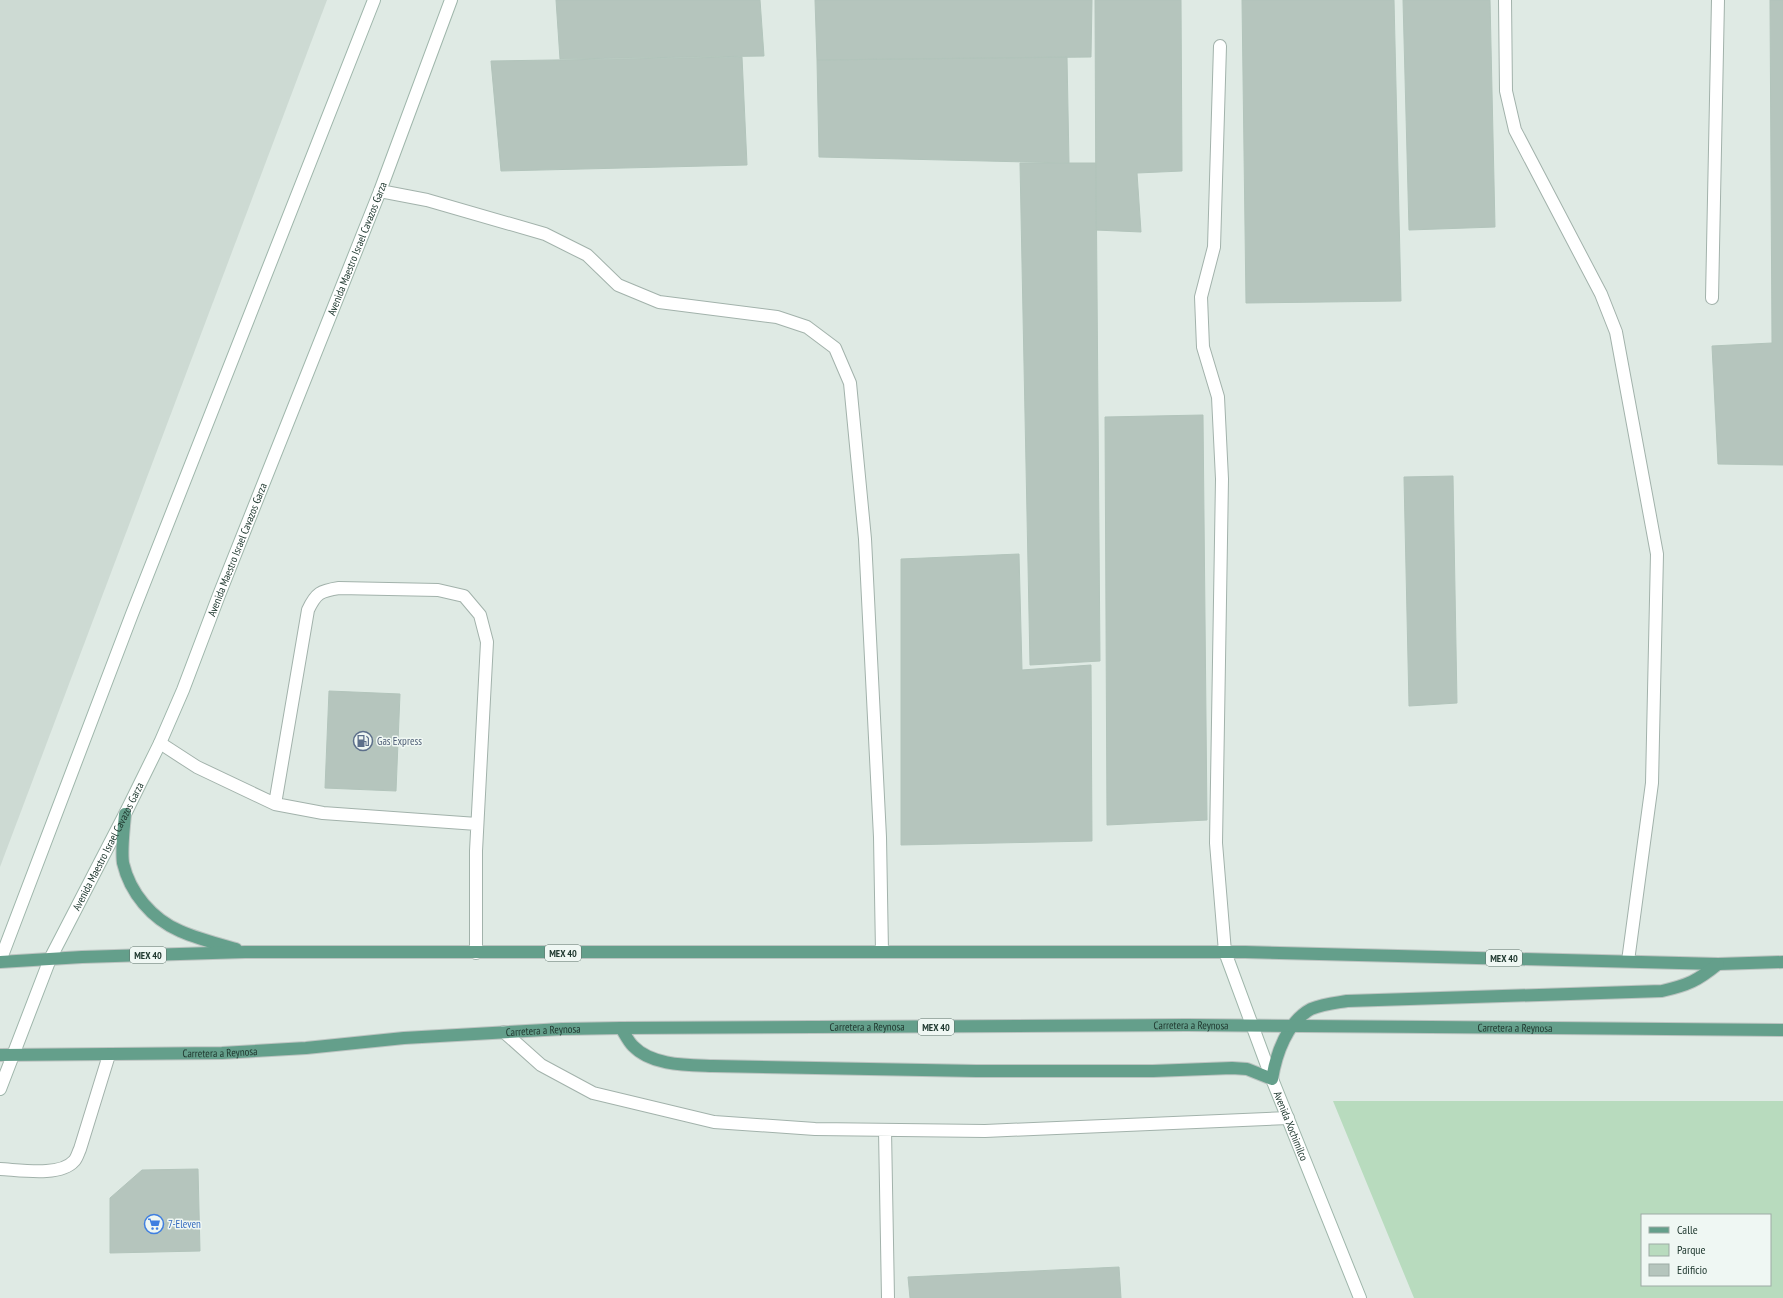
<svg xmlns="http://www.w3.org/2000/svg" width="1783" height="1298" viewBox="0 0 1783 1298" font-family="'PT Sans Narrow',sans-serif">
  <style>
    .built { fill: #cddad3 }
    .green { fill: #b8dbbe; fill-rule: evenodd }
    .building { fill: #b5c5bd; stroke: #b2c4bb }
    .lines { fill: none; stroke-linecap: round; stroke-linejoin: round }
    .lane-casing { stroke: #a2b2ab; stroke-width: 14 }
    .secondary-casing { stroke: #9fb6ab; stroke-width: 14 }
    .primary-casing { stroke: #bcc4c1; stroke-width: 14 }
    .lane { stroke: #fff; stroke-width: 12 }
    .secondary { stroke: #fff; stroke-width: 12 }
    .primary { stroke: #649f8b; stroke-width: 12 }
    .labels { text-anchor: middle; stroke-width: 3; stroke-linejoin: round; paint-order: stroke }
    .shield { fill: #eff7f3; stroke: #5f736b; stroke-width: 1 }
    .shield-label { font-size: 10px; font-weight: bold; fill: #213a31 }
    .street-label { font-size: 11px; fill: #213a31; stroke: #eff7f3 }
    .service-label { font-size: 11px; fill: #4e5e75; stroke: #eff7f3; text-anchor: start }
    .shop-label { font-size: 11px; fill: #366cbe; stroke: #eff7f3; text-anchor: start }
  </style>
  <rect width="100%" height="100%" fill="#dfeae4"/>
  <path class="built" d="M0,0h327l-327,867z"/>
  <path class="green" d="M1333,1101h450v197h-369zM1642,1215h128v70h-128z"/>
  <path class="building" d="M556,0h204l4,56 -204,3z
    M815,0h277l-1,57 -274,3z
    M1095,0h86l1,171 -45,2 4,59 -45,-2z
    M1242,0h152l7,301 -155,2z
    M1403,0h87l5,227 -86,3z
    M1770,0h13v465l-65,-1 -6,-118 60,-3z
    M742,57l5,108 -246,6 -10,-110z
    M1067,57l2,106 -250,-6 -2,-97z
    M1020,163h76l4,498 -70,4z
    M1203,415l4,405 -100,5 -2,-408z
    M1453,476l4,227 -48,3 -5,-229z
    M1019,554l3,116 69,-5 1,176 -191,4v-286z
    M329,691l71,3 -4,97 -71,-3z
    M198,1169l2,82 -90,2v-55l32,-28z
    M1119,1267l2,31h-211l-2,-21z"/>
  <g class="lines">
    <g class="lane-casing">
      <path id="lane" d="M1505,0l1,91 9,39 86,164 15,38 41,222 -5,229 -24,178
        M1220,46l-6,201 -13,50 2,50 15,50 4,82 -6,364 9,109
        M380,191l47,9 118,34 42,21 31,30 41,17 118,15 30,10 28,21 15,35 15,156 15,298 2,115
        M1712,298l6,-298
        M160,743l37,24 78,37 48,9 154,11
        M275,804l33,-194c8,-17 12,-19 31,-22l99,2 26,6 16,19 7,27 -11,209v102
        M504,1032l37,33 52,28 121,29 101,7 170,2 303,-13
        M885,1130l3,168
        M0,1169c20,1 60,8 74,-8 3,-3 4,-8 6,-12l29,-94"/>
    </g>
    <g class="secondary-casing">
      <g id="secondary">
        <path id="s1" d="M1225,952l47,127 88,219"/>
        <path d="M0,961l132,-347 242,-614"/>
        <path id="s2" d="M0,1089l50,-130 75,-145 35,-71 23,-53 36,-95 161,-404 71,-191"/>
      </g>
    </g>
    <g class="primary-casing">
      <g id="primary">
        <path d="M125,814c-1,14 -4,35 -2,49 7,30 29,56 57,68 18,8 38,13 56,18"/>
        <path d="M0,962l82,-5 163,-5h1000l473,12 65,-2"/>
        <path d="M621,1028c4,6 7,13 12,18 19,20 55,19 80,20l263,5h177l79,-3 15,1 25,10c4,-25 15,-57 39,-70 12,-5 24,-6 36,-8l315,-10c26,-6 35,-10 56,-27"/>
        <path id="s3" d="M0,1055l222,-2 84,-5 98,-10 158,-9 59,-1 566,-3 596,5"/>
      </g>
    </g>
    <use href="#lane" class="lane"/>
    <use href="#secondary" class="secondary"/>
    <use href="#primary" class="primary"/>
  </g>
  <defs>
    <g id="fuel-ring" transform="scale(1)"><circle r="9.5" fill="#eff7f3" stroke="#5c6f8a" stroke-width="1.5"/><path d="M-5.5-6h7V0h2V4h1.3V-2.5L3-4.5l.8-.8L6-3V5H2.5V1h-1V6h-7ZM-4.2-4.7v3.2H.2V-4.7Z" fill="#5c6f8a"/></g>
    <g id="supermarket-ring" transform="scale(1)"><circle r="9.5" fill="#eff7f3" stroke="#3f7fe0" stroke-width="1.5"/><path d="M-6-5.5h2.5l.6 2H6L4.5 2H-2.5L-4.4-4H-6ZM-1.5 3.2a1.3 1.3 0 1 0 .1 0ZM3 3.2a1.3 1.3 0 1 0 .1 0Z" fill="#3f7fe0"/></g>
  </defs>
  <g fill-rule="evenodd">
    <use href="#fuel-ring" x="363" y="741"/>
    <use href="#supermarket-ring" x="154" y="1224"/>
  </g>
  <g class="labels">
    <g class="shield">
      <rect x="545" y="945" width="36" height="16" rx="3"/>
      <rect x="130" y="947" width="36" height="16" rx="3"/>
      <rect x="1486" y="950" width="36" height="16" rx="3"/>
      <rect x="918" y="1019" width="36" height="16" rx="3"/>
    </g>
    <g class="shield-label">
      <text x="563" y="957">MEX 40</text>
      <text x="148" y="959">MEX 40</text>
      <text x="1504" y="962">MEX 40</text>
      <text x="936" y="1031">MEX 40</text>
    </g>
    <g class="street-label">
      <text dy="4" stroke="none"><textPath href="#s2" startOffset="914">Avenida Maestro Israel Cavazos Garza</textPath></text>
      <text dy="4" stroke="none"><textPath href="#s2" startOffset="590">Avenida Maestro Israel Cavazos Garza</textPath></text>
      <text dy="4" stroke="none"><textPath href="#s2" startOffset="266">Avenida Maestro Israel Cavazos Garza</textPath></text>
      <text dy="4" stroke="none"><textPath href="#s3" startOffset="1192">Carretera a Reynosa</textPath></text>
      <text dy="4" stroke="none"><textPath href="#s3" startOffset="868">Carretera a Reynosa</textPath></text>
      <text dy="4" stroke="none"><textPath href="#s3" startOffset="1516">Carretera a Reynosa</textPath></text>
      <text dy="4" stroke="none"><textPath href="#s3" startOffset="544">Carretera a Reynosa</textPath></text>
      <text dy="4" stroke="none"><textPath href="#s3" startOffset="220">Carretera a Reynosa</textPath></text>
      <text dy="4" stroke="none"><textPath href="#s1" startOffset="186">Avenida Xochimilco</textPath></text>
    </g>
    <g class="service-label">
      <text x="377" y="745">Gas Express</text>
    </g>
    <g class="shop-label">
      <text x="168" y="1228">7-Eleven</text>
    </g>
  </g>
  <rect x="1641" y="1214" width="130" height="72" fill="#eff7f3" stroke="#9daba5"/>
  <rect x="1649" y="1227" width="20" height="6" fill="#649f8b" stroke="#9daba5"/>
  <text x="1677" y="1234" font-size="12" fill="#213a31">Calle</text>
  <rect x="1649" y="1244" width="20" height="12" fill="#b8dbbe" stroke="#9daba5"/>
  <text x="1677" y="1254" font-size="12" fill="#213a31">Parque</text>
  <rect x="1649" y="1264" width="20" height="12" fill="#b5c5bd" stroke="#9daba5"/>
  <text x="1677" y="1274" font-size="12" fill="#213a31">Edificio</text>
</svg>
